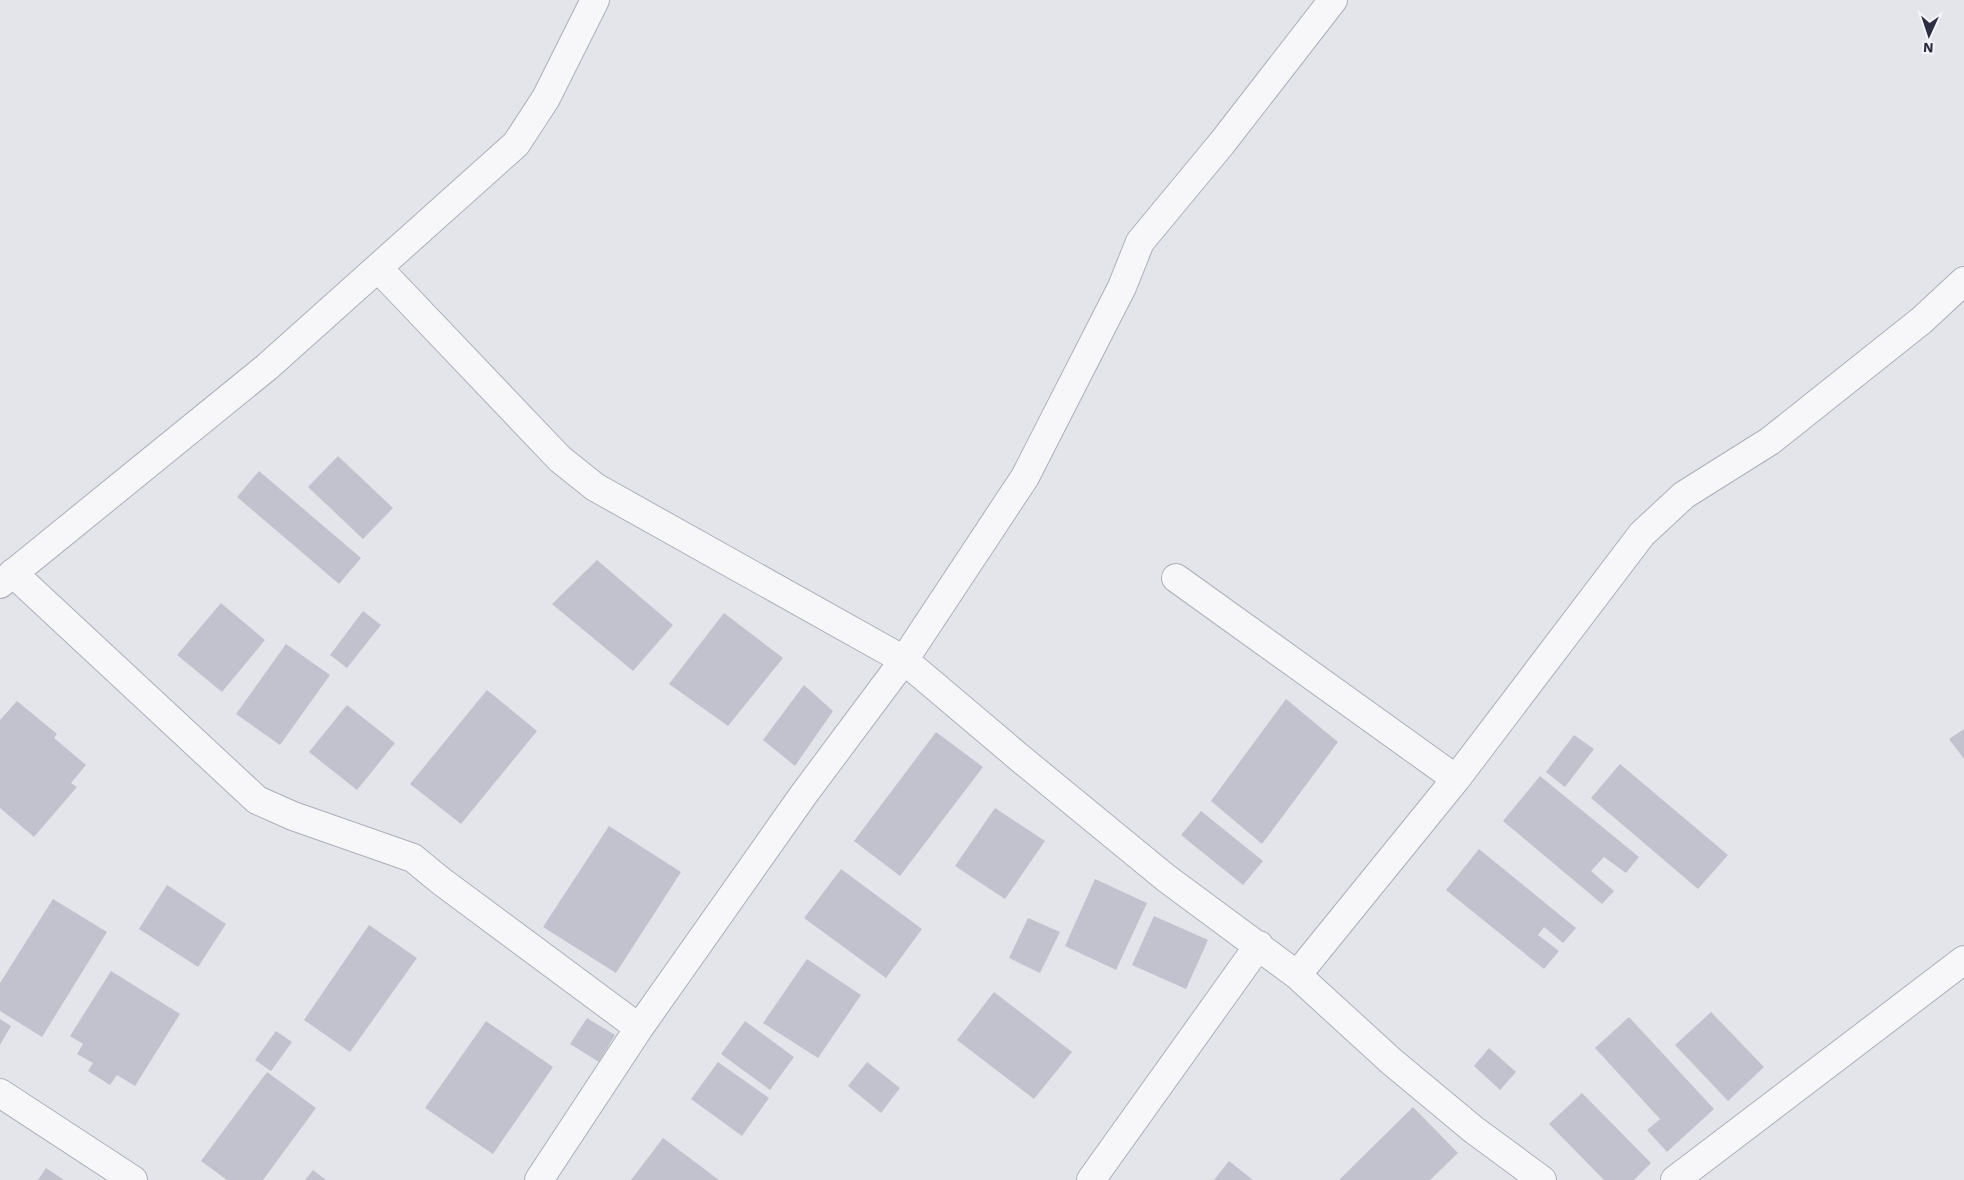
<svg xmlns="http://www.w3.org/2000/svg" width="1964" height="1180" viewBox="0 0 1964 1180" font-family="'Work Sans',sans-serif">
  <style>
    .building { fill: #c2c2ce }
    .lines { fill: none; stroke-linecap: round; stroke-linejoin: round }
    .street-casing { stroke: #adaeb9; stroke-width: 30 }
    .street { stroke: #f7f7fa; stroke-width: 28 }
  </style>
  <rect width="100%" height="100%" fill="#e4e5eb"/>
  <path class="building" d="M338,456l55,52 -30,31 -55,-52z
    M259,471l102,87 -22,26 -102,-87z
    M597,560l76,65 -40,46 -81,-67z
    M221,603l44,37 -43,52 -45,-37z
    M363,611l18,14 -34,43 -17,-13z
    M724,613l59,45 -55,68 -59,-42z
    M286,644l44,31 -50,70 -44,-31z
    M804,685l29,26 -38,55 -32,-26z
    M487,690l50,41 -76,93 -51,-40z
    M1286,699l52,43 -76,102 -51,-43z
    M17,701l40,33 -3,4 32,27 -15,18 6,4 -43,50 -34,-29v-88z
    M347,705l48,38 -38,47 -48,-38z
    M1964,729v30l-15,-20z
    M936,732l47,35 -83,109 -46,-35z
    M1574,735l20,14 -29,38 -19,-15z
    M1620,764l108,91 -30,34 -107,-91z
    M1540,776l99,81 -13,16 -22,-16 -13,14 23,20 -12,13 -99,-83z
    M995,808l50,33 -40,58 -50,-33z
    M1201,811l62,50 -20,24 -62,-50z
    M609,826l72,46 -65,101 -73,-46z
    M1479,849l97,79 -13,15 -19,-16 -6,8 21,16 -15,18 -98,-79z
    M841,869l81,60 -36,49 -82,-60z
    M1095,879l52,24 -31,67 -51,-24z
    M167,885l59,39 -28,43 -59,-38z
    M53,899l54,33 -65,105 -42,-26v-28z
    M1154,916l54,24 -22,49 -54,-24z
    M1028,918l32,14 -20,41 -31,-15z
    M369,925l48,33 -67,94 -46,-32z
    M807,959l54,36 -43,63 -55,-35z
    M111,971l69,43 -45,72 -18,-11 -7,10 -22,-14 5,-8 -16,-9 6,-10 -13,-8z
    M994,992l78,60 -38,47 -77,-59z
    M1711,1012l53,55 -36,34 -53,-56z
    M1629,1017l85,92 -47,43 -20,-22 13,-11 -65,-71z
    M587,1018l28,17 -16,27 -29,-18z
    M0,1019l11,7 -11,19z
    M486,1021l67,46 -60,87 -68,-46z
    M745,1021l49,36 -24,33 -49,-36z
    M276,1031l16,11 -21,29 -16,-11z
    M1489,1048l27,24 -16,18 -26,-24z
    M718,1062l51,36 -27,38 -51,-37z
    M867,1062l33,26 -19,25 -33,-27z
    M267,1072l49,36 -53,72h-36l-26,-19z
    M1582,1093l69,70 -17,17h-30l-55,-56z
    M1413,1107l45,46 -28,27h-91z
    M663,1138l56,42h-88z
    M1229,1161l24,19h-39z
    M46,1168l18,12h-26z
    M313,1170l13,10h-21z"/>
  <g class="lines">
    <g class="street-casing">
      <path id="street" d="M378,268l182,191 35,28 309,173 117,99 145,119 131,97 94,86 83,69 68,50
        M13,573l244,227 36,16 120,42 28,23 198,147
        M1176,578l280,201
        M0,584l267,-217 249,-223 30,-46 49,-98
        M1297,975l159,-196 186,-245 42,-39 86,-54 152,-121 42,-39
        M0,1093l133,87
        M539,1180l100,-152 165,-234 100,-134 121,-183 97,-190 18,-45 82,-99 111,-143
        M1091,1180l168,-235
        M1675,1180l289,-220"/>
    </g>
    <use href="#street" class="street"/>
  </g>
  <g transform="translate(1929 35) rotate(183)" stroke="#f4f5f9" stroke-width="4" paint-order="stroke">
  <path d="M0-4L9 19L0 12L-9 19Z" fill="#2d2d43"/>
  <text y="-8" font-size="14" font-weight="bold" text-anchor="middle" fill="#2d2d43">N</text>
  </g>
</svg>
